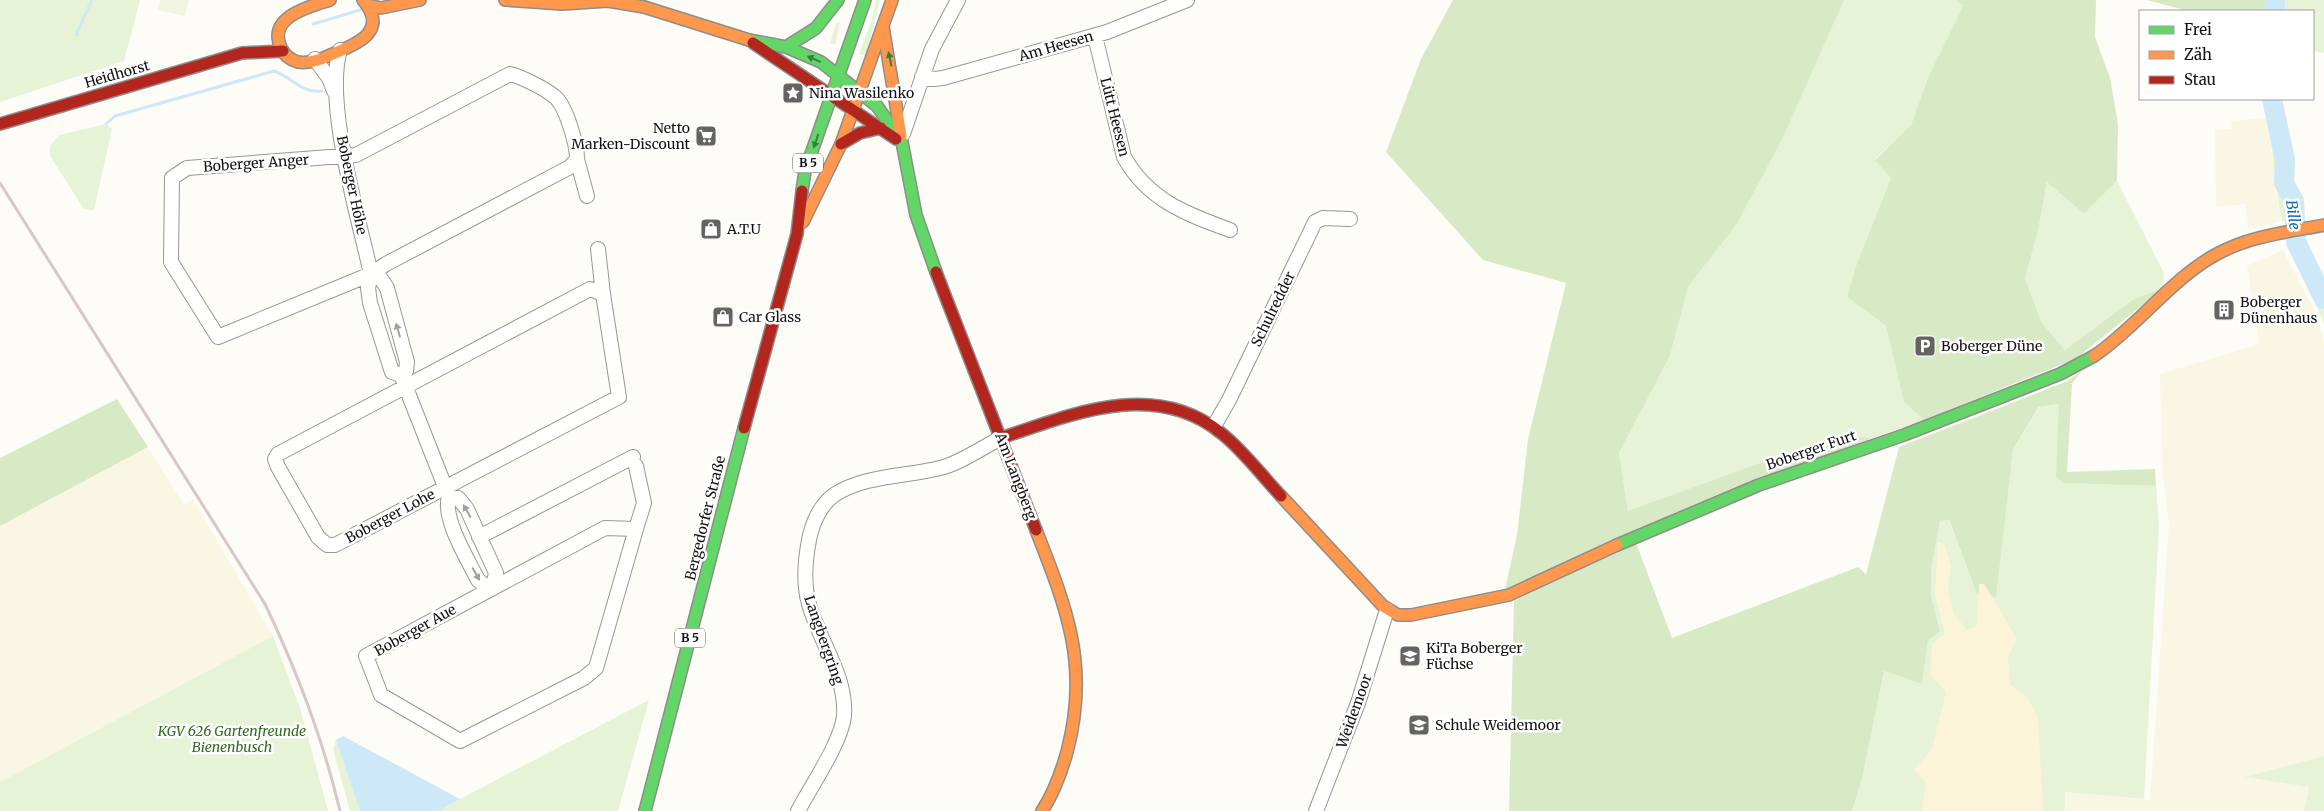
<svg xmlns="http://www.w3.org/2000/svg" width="2324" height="811" viewBox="0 0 2324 811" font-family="Merriweather,serif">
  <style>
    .farmland { fill: #f9f7e4 }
    .green { fill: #e7f3d7 }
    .forest { fill: #d8eac5 }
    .sand { fill: #fcf4d9 }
    .pitch { fill: #f0f6e1 }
    .water { fill: #cde8f7 }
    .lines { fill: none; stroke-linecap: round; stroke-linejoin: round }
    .stream { stroke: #cde8f7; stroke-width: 3 }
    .river { stroke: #cde8f7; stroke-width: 20 }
    .street-casing { stroke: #979795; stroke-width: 16 }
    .fast-casing { stroke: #8e8d8b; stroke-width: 14 }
    .slow-casing { stroke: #8e8d8b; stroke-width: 14 }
    .jam-casing { stroke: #8e8d8b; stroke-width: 14 }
    .street { stroke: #fffffe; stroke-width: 14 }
    .fast { stroke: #63d668; stroke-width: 11 }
    .slow { stroke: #ff974d; stroke-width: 11 }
    .jam { stroke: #b3261e; stroke-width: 11 }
    .rail { stroke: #d9c6c7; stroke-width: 3 }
    .oneway { fill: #3e7d41 }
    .oneway2 { fill: #a0a09f }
    .labels { text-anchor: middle; stroke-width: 5; stroke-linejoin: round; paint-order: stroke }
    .shield { fill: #fff; stroke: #585858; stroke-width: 1 }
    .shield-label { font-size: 12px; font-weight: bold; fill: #111 }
    .street-label { font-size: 14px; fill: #111; stroke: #fff }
    .poi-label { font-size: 14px; fill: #111; stroke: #fff; text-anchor: start }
    .park-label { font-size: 14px; font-style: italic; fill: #2f6b1f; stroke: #fff }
    .water-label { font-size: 15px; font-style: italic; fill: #1768a6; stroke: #fff }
  </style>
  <rect width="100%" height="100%" fill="#fdfcf7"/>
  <path class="farmland" d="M2266,118l8,46 1,27 7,30 -33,8 -4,-25 -29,3 -1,-77 17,-1 -1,-8z
    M2283,250l31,60 10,31v415l-79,21 65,10 -6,24h-239l-1,-19 86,8 19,-276 -7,-57 -2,-93 99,-30 -12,-78z
    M148,447l36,58 9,-6 80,137 -273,146v-256z"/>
  <path class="green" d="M0,0h140l-16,61 -124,41z
    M876,0h4l-14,56 -7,-2 13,-35z
    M1844,0h113l6,6 -34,69 -18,50 -36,34 16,19 -34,85 -10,34 39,29 18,76 20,18 -52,18 -32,-4 -212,78 -9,-59 51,-97 18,-69 49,-63 46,-86z
    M2279,0h45v53l-11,-2v-40h-33z
    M837,22l3,1 -5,22 -5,-2z
    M2266,118h4l11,68 10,33 -9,2c-8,-34 -7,-69 -16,-103z
    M106,124l6,5 -18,81 -10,-1 -34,-53v-10l9,-11z
    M2117,181l47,92 -1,15 -31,12 -67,50 -23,-27 -17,-44 13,-48 9,-49 37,32z
    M2307,240l17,49v35l-17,-42 -19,-35z
    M2059,404l6,79 91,3 3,41 -15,272 -79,-7v19h-213l10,-32 22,-108 38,13 6,-43 12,-10 -9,-36v-24l9,-50 8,-2 29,74 27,-77 9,-67 27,-42z
    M273,636l28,75 27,100h-328v-29z
    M649,700l-31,111h-179l21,-12z
    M336,740l24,71h-10l-17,-62z
    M2324,756v55h-20l5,-24 -65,-10z"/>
  <path class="forest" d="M1453,0h391l-61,138 -46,86 -49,63 -18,69 -51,97 9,58 212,-77 32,4 -367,151 12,-54 11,-96 38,-156 -83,-23 -97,-108 35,-93z
    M1957,0h139l-1,37 15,41 8,46 -1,57 -33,33 -37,-32 -9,49 -13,48 17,44 23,27 67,-50 31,-12 -86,70 -153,62 -20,-18 -18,-76 -39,-29 10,-34 34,-85 -16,-18 36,-35 18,-50 34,-69z
    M2147,0h132l1,11h-92z
    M2083,369l-11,15 -5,88 88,-3 1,17 -92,-3 -8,-6 3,-73 -20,3 -26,42 -17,148 -19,-3 -28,-74 -9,1 -9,50v24l9,36 -12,10 -6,43 -38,-13 -22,108 -10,32h-343l5,-210 122,-58 36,95 186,-71 8,7 33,-127 169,-66z
    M117,399l31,48 -148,79v-68z"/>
  <path class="sand" d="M1938,542l6,2 7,23 -3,22 6,25 13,16 10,-4 2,-42h5l33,55 -9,18 2,28 17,12 11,22 5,92h-121l4,-29 -12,-12 18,-21 14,-57 -16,-18 2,-30 13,-11 -10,-38z"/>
  <path class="pitch" d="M160,0h29l-4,16 -27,-6z"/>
  <path class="water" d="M343,736l117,63 -21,12h-79l-24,-71z"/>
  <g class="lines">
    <path class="stream" d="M313,24l47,-14
      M76,35l16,-35
      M106,124l9,-8 159,-45c18,6 28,23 48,20"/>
    <path class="river" d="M2275,0v11
      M2272,99l13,61 -1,23 10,18 2,41 28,57"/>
    <g class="street-casing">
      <path id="street" d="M1095,36l29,121c24,43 62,57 106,73
        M340,50c-16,52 19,169 31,224l-3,14 2,15 22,69 9,3
        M315,59l14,19 5,13
        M510,74c12,3 36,15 45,23 11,9 22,47 22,62l-7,8 -184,97 -15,10 -153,63 -47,-75 1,-84 15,-10 169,-13z
        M922,77l12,2 9,-1 164,-46 80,-32
        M903,134l29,-85 26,-49
        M577,159l10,37
        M598,249l5,45
        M371,274l10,5 6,9 20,74 -1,9 -5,4
        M590,289l13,5 16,103 -284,148h-8l-9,-8 -40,-70 -3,-8 3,-5z
        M401,375l48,122c-7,21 19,63 29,83l5,4 10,3 3,-14 -29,-64 -9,-11 -9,-1
        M1214,426l15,-26 86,-178 8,-4 27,1
        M605,528l31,1 -40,139 -12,10 -124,63 -79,-46 -15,-39z
        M636,529l8,-26 -8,-37
        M479,537l154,-80
        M798,811c13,-25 43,-68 46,-95 3,-40 -25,-75 -35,-112 -6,-21 -4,-43 0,-64 3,-16 11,-35 25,-45 31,-20 70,-18 106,-27 19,-4 43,-21 61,-30
        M1316,811l42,-108 29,-93"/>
    </g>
    <g class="fast-casing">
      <path id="fast" d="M749,40l37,7 35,15 56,44 25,36 14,73 20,57
        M786,47l30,-19 22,-28
        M802,191l3,-20 60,-171
        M1617,545l142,-60 145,-50 156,-61 34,-18
        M645,811l99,-383"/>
    </g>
    <g class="slow-casing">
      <path id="slow" d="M330,0c-22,7 -63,17 -49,48 3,7 10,12 17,14 13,2 26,-4 37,-9 25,-10 53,-23 28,-53
        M505,0l57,4 46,-3 36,6 105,33
        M367,5l14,3 39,-8
        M883,27l18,109
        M803,222l38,-78 51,-144
        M2094,356c43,-29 78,-78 123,-102 33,-18 71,-22 107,-29
        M1281,496l102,110 15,9h13l98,-20 108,-50
        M1036,530c31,79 54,136 31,222 -6,21 -13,41 -25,59"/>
    </g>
    <g class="jam-casing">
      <path id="jam" d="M753,43l143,96
        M0,124l242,-71 41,-2
        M841,144l19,-11 21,-5
        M936,272l100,258
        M744,428l53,-194 5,-43
        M1001,438c71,-24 154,-59 220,-5 21,16 42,44 60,63"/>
    </g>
    <use href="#street" class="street"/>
    <use href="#fast" class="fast"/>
    <use href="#slow" class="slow"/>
    <use href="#jam" class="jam"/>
    <path class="rail" d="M0,183l265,421c32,67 58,135 75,207"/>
  </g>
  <defs><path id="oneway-solid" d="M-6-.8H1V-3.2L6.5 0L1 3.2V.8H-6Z" transform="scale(1.25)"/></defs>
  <g class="oneway">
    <use href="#oneway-solid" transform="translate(814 59) rotate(-156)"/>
    <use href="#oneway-solid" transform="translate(890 59) rotate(-102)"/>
    <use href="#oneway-solid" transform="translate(816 141) rotate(109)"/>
  </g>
  <g class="oneway2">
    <use href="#oneway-solid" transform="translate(398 330) rotate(-106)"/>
    <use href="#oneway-solid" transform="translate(467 511) rotate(-120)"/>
    <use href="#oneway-solid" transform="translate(476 574) rotate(61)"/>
  </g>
  <defs>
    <g id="sight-square" transform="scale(1.125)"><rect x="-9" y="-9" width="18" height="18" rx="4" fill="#646362" stroke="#fff"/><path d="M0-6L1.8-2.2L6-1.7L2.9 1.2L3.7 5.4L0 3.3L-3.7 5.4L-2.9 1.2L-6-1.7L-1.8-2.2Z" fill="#fff"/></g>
    <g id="supermarket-square" transform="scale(1.125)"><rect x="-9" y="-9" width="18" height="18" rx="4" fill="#646362" stroke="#fff"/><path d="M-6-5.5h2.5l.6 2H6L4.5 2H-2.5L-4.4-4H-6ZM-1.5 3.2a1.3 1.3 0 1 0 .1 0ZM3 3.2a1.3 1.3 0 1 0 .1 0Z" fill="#fff"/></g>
    <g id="shop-square" transform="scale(1.125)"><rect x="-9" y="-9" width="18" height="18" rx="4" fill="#646362" stroke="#fff"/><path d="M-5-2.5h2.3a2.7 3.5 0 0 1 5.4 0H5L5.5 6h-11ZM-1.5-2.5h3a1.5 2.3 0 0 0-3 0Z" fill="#fff"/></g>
    <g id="building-square" transform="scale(1.125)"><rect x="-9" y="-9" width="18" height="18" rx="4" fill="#646362" stroke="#fff"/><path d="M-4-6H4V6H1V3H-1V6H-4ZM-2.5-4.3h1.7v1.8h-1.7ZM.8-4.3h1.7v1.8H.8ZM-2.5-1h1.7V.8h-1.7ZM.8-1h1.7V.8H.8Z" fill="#fff"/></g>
    <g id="parking-square" transform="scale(1.125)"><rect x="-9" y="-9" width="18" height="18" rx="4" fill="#646362" stroke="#fff"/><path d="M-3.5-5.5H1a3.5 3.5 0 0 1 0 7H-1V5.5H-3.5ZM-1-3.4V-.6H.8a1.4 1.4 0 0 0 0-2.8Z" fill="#fff"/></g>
    <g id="school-square" transform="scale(1.125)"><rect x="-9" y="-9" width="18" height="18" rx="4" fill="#646362" stroke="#fff"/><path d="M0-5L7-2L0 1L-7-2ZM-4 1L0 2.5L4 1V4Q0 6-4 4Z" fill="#fff"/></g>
  </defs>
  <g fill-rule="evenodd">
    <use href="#sight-square" x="793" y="93"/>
    <use href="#supermarket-square" x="706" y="136"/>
    <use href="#shop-square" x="711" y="229"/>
    <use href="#building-square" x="2224" y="310"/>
    <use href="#shop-square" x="723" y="317"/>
    <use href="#parking-square" x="1925" y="346"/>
    <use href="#school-square" x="1410" y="656"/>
    <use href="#school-square" x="1419" y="725"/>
  </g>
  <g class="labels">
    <g class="shield">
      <rect x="793" y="153.5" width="30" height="19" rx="4"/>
      <rect x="675" y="628.5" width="30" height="19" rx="4"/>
    </g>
    <g class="shield-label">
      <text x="808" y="167">B 5</text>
      <text x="690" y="642">B 5</text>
    </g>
    <g class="street-label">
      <text transform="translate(1056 46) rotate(-16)" y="5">Am Heesen</text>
      <text transform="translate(117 74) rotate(-16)" y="5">Heidhorst</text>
      <text transform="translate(1115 117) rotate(76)" y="5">Lütt Heesen</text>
      <text transform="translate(256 163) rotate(-4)" y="5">Boberger Anger</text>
      <text transform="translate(352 185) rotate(78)" y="5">Boberger Höhe</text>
      <text transform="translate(1273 309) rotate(-64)" y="5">Schulredder</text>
      <text transform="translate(1811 450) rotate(-19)" y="5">Boberger Furt</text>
      <text transform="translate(1016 476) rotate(69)" y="5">Am Langberg</text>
      <text transform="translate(390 516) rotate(-28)" y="5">Boberger Lohe</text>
      <text transform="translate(705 518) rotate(-76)" y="5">Bergedorfer Straße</text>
      <text transform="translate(415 630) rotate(-29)" y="5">Boberger Aue</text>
      <text transform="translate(824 640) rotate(71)" y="5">Langbergring</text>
      <text transform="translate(1354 711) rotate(-70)" y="5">Weidemoor</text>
    </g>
    <g class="poi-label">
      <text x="809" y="98">Nina Wasilenko</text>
      <text x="690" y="133" text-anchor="end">Netto<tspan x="690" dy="16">Marken-Discount</tspan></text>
      <text x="727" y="234">A.T.U</text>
      <text x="2240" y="307">Boberger<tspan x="2240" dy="16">Dünenhaus</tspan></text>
      <text x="739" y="322">Car Glass</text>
      <text x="1941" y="351">Boberger Düne</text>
      <text x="1426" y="653">KiTa Boberger<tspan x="1426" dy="16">Füchse</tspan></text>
      <text x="1435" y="730">Schule Weidemoor</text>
    </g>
    <g class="park-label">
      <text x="232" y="736">KGV 626 Gartenfreunde<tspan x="232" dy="16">Bienenbusch</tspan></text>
    </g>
    <g class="water-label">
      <text transform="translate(2293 215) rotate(82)" y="5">Bille</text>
    </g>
  </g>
  <rect x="2139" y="10" width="175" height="90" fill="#ffffff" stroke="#a0a0a0"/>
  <rect x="2149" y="26" width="25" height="8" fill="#63d668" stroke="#a0a0a0"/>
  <text x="2184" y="35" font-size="15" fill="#111111">Frei</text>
  <rect x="2149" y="51" width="25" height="8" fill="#ff974d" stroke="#a0a0a0"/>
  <text x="2184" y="60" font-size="15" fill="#111111">Zäh</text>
  <rect x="2149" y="76" width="25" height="8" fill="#b3261e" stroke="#a0a0a0"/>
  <text x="2184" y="85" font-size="15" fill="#111111">Stau</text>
</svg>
